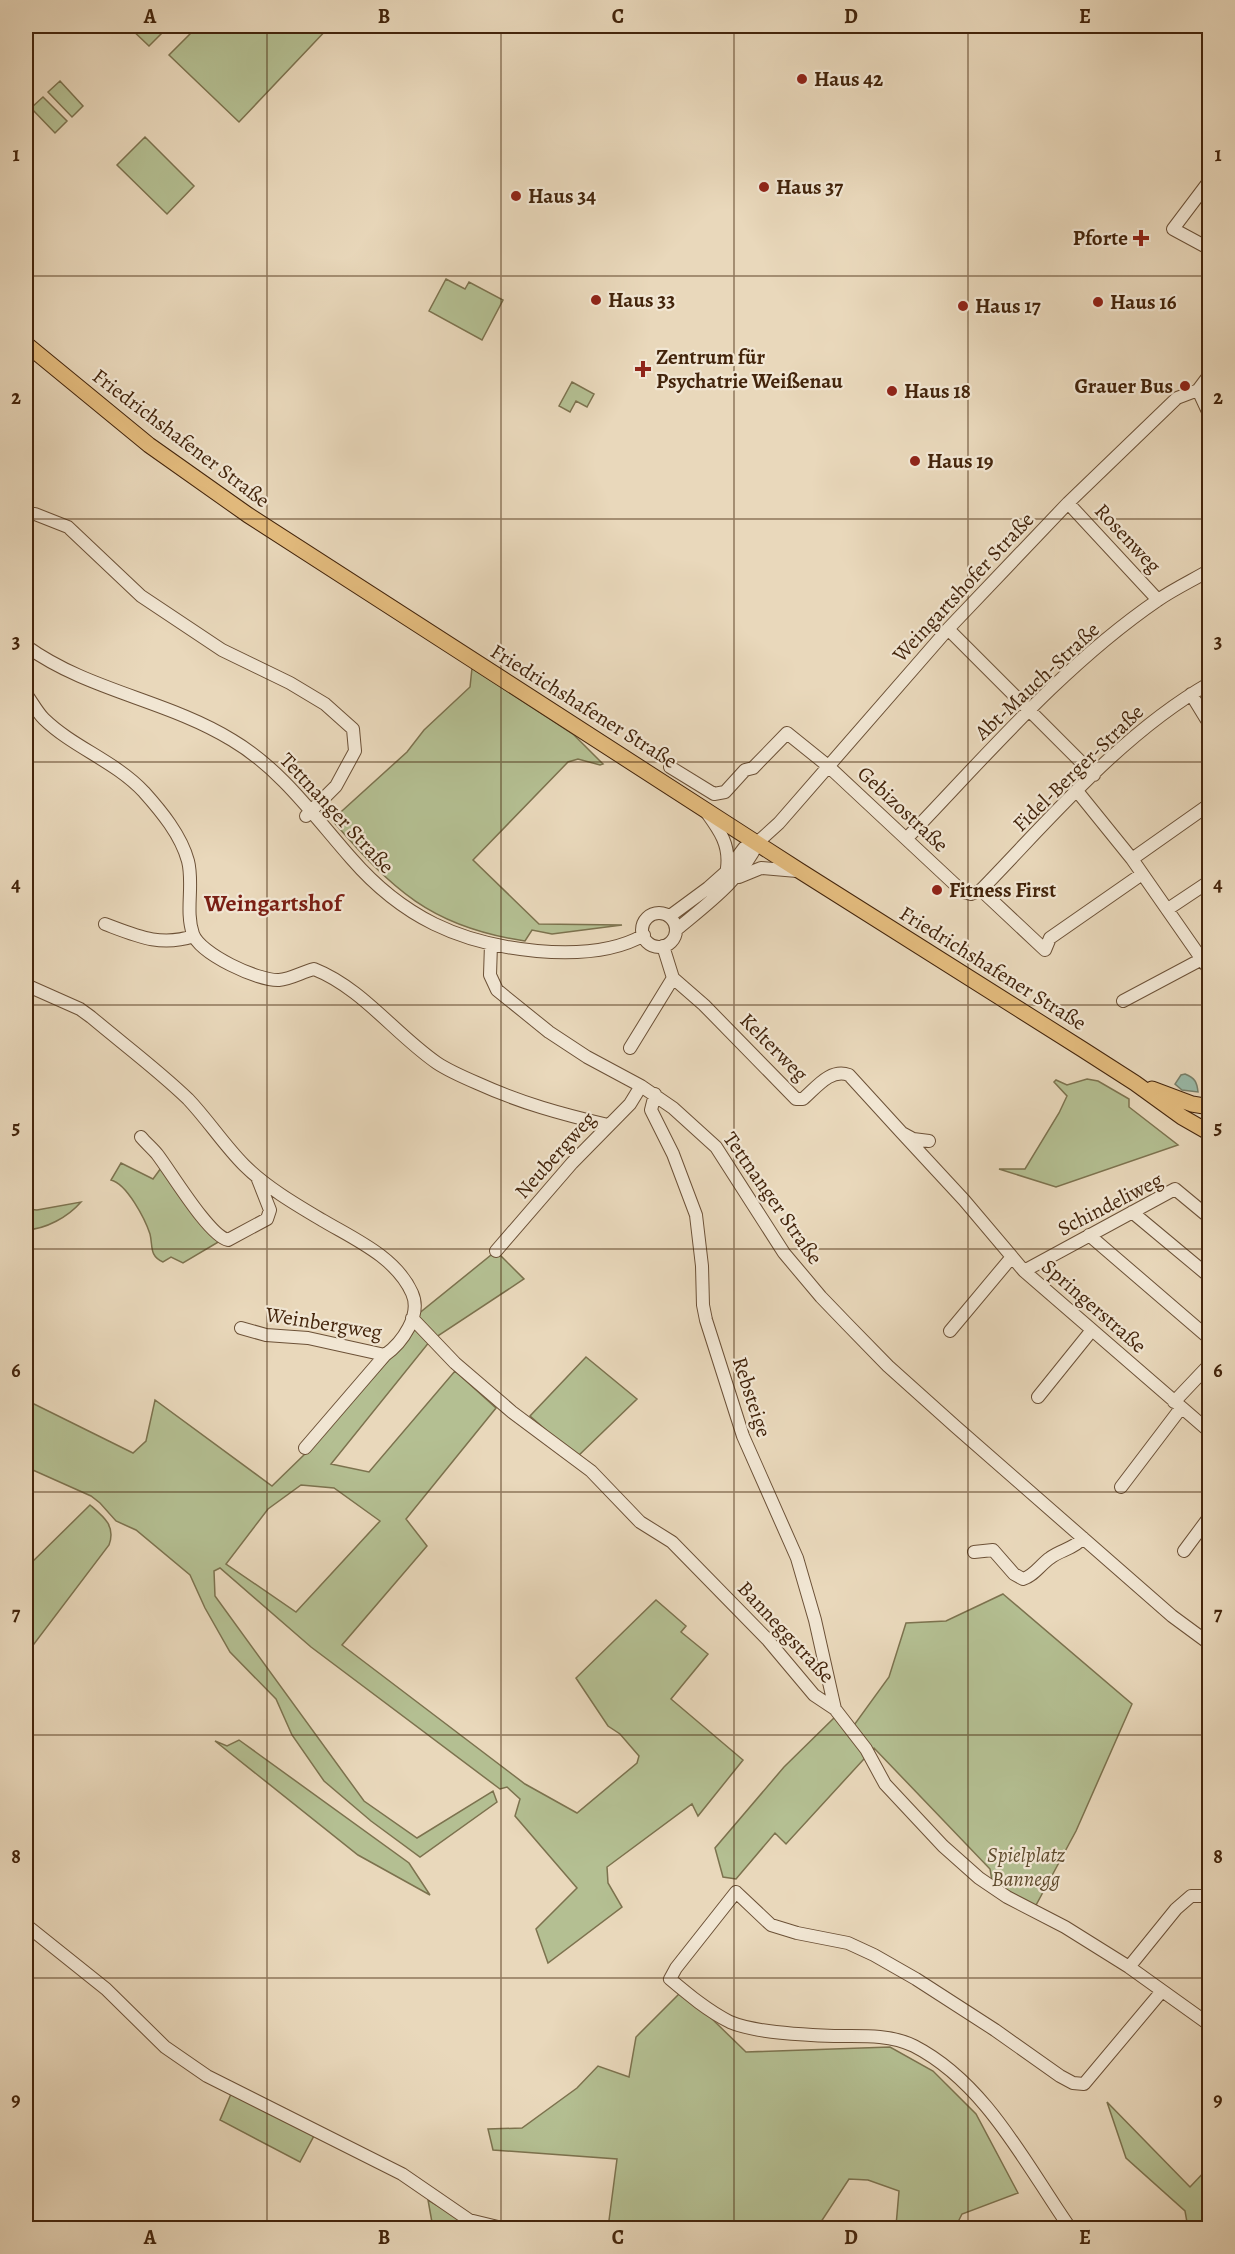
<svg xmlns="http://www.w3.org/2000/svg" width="1235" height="2254" viewBox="0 0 1235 2254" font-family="Alegreya,serif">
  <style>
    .green { fill: #b4bf92; stroke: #7c724e; stroke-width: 1.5; fill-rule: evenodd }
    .water { fill: #9ba; stroke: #777f6a; stroke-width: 1.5 }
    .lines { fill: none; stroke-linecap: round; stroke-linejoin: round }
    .minor-casing { stroke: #6c5137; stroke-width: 14 }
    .major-casing { stroke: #43240b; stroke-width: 17 }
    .minor { stroke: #f1e6d3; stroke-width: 12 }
    .major { stroke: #e4bc7e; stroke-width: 15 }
    .grid { fill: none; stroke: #43240b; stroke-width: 1.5; stroke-opacity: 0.55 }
    .poi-dot { fill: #8f2418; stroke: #f1e6d3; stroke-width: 2 }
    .labels { text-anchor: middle; stroke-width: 4.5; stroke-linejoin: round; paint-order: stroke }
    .poi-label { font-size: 21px; font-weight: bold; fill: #43240b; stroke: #f1e6d3; text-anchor: start }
    .street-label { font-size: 21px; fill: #43240b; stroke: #f1e6d3 }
    .park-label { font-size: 21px; font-style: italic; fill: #5f4b2d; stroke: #f1e6d3 }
    .quarter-label { font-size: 24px; font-weight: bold; fill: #7a1f14; stroke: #f1e6d3 }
    .neatline { fill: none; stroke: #43240b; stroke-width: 2 }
    .grid-label { font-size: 20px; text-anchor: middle; font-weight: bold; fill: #43240b }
  </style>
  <rect width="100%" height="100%" fill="#e9d8bb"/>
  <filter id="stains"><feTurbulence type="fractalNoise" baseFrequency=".00333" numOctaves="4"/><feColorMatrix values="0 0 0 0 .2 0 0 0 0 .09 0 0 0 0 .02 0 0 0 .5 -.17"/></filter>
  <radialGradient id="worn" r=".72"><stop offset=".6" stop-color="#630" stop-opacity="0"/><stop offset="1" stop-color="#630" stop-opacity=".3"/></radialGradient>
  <path class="green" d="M128,26h41l-20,20z
    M198,26h132l-91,96 -70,-67z
    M60,81l23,25 -11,11 -24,-25z
    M43,97l24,24 -12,12 -24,-25z
    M145,137l49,49 -27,28 -50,-49z
    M446,279l19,10 4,-7 34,18 -21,40 -53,-29z
    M572,382l22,12 -7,13 -11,-6 -6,11 -11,-6z
    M472,668l101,66 30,30 -3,1 -22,-6 -10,3 -95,98 66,64 83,1 -70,9 -20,-4 -7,11c-95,-14 -133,-52 -193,-121l75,-68 17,-22 46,-43z
    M1087,1079l11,2 31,18v8l49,38 -122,42 -57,-18h26l34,-56 8,-17 -13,-14 2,-2 11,5z
    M121,1163l32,16 8,-11 59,73 -37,22 -12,-6 -8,5c-14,-6 -10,-16 -13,-28 -5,-15 -23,-50 -39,-54z
    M81,1202c-13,15 -35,27 -55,28v-21l11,1z
    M496,1251l28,28 -94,62 -99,123 38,8 86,-101 41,37 -90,111 21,27 -85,99 183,139 52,29 60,-50 2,-7 -19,-22 -12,-8 -32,-48 80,-78 30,26 -5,6 27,22 -37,45 72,61 -45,56 -6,-12 -85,63 1,16 14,24 -74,56 -12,-34 41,-41 -62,-72 5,-17 -13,-12 -7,2 -189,-142 -91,-79 -6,3 1,25 149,205 53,37 76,-47 4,11 -77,55 -49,-36 -47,-40 -32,-46 -16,-36 -46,-47 -25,-44 -15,-33 -54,-45 -20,-9 -16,-18 -9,-7 -65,-29v-67l107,53 13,-12 9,-41 117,86 36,-35 104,-117 5,-19zM301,1485l33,3 46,33 -84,91 -70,-48 42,-55z
    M586,1357l51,42 -60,58 -47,-41z
    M90,1505c14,12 26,21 19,40l-75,99 -8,-6v-70z
    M1003,1594l129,110 -56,127 -41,76 -43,-26 -2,-12 -116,-121 -88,96 -11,-11 -39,46 -13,-2 -8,-29 69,-81 52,-51 16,12 37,-51 17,-54 40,-2z
    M239,1740l170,123 21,32 -72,-40 -143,-114 12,5z
    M681,1992l29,25 36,35 144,-5 43,24 43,43 42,79 -56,21 -7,14h-56l-3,-2 3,-35 -31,-11 -19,-1 -32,49h-209l9,-69 -124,-9 -5,-21 34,-1 55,-40 21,-22 31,11 7,-40z
    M231,2094l85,38 -16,30 -80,-42z
    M1107,2102l83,85 19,-20v61h-32l10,-6 -2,-11 -59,-53z
    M428,2200l24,14 33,14h-52z"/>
  <path class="water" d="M1185,1074c10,4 12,8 13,18l-16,-2 -7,-6 6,-9z"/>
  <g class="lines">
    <g class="minor-casing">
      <path id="minor" d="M1210,180l-37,49 37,20
        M1198,390l12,26
        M1068,503l90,97
        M26,514h9l33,13 73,69 81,54 68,33 35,21 28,25 2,22 -19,35 -30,30
        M948,629l146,146
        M26,646c62,45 141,54 206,94 49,29 82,76 119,118 51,59 109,86 186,93 35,3 76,2 107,-16
        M26,694c6,8 11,18 18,25 30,29 71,42 100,73 17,19 37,43 44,69 6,23 -3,50 5,73 7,20 65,47 86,46 12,-1 23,-8 35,-11 48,19 81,65 123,94 12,8 26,14 40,20 44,20 84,31 131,42
        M1191,694l19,31
        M670,767l44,27 11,-2 20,-22 8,-2 34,-35 41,33 135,126 8,2 10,-4c70,-72 141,-157 229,-207
        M1077,791l55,68 78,112
        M707,813c13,18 23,32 20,55
        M907,838c79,-82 156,-173 251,-238 16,-11 35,-20 52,-30
        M1132,859l78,-55
        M739,877l22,-9 36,3
        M981,890l64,60 5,-12 92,-64
        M1168,909l42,-28
        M642 930a17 17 0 1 1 34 0a17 17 0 1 1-34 0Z
        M670,916l38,-28 18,-16 18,-24 14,-6 21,-19 169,-194 120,-126 109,-105 21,-8 12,-16
        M105,924c32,12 55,23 89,12
        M676,930c31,-26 65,-50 82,-88
        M491,944l-1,31 7,15 52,42 38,25 54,29 32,22 43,39 68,106 37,44 26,27 41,42 68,61 216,189 38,28
        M663,946l10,32 31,27 92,94h7c13,-11 27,-31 46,-24l53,58 11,6 16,2
        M26,985l54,24 11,8c32,27 67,53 97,82 20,21 36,46 56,66 22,22 51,39 78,55 32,19 74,37 90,73 10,22 -10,50 -27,62l-77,-17 -42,-3 -25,-7
        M1123,1001l79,-42
        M630,1048l43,-70
        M655,1094l-4,16 22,44 23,61 6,51 1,39 3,15 37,116 54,122 18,62 20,89
        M902,1133l62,67 60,71 186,161
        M141,1137c5,6 11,11 16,17 14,18 52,82 71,86l39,-21 3,-9 -13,-33
        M1132,1212l78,65
        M1089,1235l121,104
        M496,1251l76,-88 58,-59 11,-18
        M1024,1271l151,-82 35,29
        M412,1318l43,45 57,49 79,59 49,51 32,20 95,97 47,56 21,14 31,40 19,35 58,62 36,32 28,19 58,30 64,40 81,58
        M950,1331l61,-73
        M1038,1397l54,-67
        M1174,1402l36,-38
        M305,1448l80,-93
        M1121,1487l60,-79
        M1184,1551l26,-35
        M974,1552l19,-2 21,24 9,5c11,-3 18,-15 27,-21 10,-8 24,-9 33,-20
        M26,1925l80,64 59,58 42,29 195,98 67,46 33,8
        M1129,1967l47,-58 15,-13h11
        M1070,2228c-44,-63 -84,-145 -156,-182 -24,-12 -54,-10 -80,-10 -28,-1 -79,-3 -104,-14 -22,-11 -41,-27 -60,-43l6,-11 60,-76 35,33 26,8 51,10 26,12 42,24 79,51 65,46 13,7 11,1 78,-93"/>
    </g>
    <g class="major-casing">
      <path id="major" d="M26,344l123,101 99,70 552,356 282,178 53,34 47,34 28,16
        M1152,1089l40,15 18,3"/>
    </g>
    <use href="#minor" class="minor"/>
    <use href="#major" class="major"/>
  </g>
  <path class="grid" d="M267,26v2202M501,26v2202M734,26v2202M968,26v2202M26,276h1184M26,519h1184M26,762h1184M26,1005h1184M26,1249h1184M26,1492h1184M26,1735h1184M26,1978h1184"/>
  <g class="poi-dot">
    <circle cx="802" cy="79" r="6"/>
    <circle cx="764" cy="187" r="6"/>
    <circle cx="516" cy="196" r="6"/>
    <path d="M1138 229h6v6h6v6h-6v6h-6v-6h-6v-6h6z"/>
    <circle cx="596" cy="300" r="6"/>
    <circle cx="1098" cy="302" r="6"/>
    <circle cx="963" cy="306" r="6"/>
    <path d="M640 360h6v6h6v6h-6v6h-6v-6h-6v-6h6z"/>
    <circle cx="1185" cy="386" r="6"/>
    <circle cx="892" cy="391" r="6"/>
    <circle cx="915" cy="461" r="6"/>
    <circle cx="937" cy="890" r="6"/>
  </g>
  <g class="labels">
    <g class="poi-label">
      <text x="814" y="86">Haus 42</text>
      <text x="776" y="194">Haus 37</text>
      <text x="528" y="203">Haus 34</text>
      <text x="1128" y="245" text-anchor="end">Pforte</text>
      <text x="608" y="307">Haus 33</text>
      <text x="1110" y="309">Haus 16</text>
      <text x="975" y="313">Haus 17</text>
      <text x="656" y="364">Zentrum für<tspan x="656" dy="24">Psychatrie Weißenau</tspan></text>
      <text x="1173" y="393" text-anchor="end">Grauer Bus</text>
      <text x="904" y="398">Haus 18</text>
      <text x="927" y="468">Haus 19</text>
      <text x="949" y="897">Fitness First</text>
    </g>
    <g class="street-label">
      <text transform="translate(181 438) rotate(37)" y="7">Friedrichshafener Straße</text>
      <text transform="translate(1128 538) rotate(47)" y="7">Rosenweg</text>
      <text transform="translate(963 587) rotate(-47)" y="7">Weingartshofer Straße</text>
      <text transform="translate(1037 681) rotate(-43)" y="7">Abt-Mauch-Straße</text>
      <text transform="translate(584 706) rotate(32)" y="7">Friedrichshafener Straße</text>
      <text transform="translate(1078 768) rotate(-44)" y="7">Fidel-Berger-Straße</text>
      <text transform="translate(903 809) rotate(43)" y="7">Gebizostraße</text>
      <text transform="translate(337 813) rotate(47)" y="7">Tettnanger Straße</text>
      <text transform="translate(993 968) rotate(32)" y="7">Friedrichshafener Straße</text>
      <text transform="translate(774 1047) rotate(45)" y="7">Kelterweg</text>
      <text transform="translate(555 1155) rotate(-48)" y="7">Neubergweg</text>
      <text transform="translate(773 1198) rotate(55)" y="7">Tettnanger Straße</text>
      <text transform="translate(1110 1204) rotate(-27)" y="7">Schindeliweg</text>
      <text transform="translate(1094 1306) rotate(41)" y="7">Springerstraße</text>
      <text transform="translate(324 1323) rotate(9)" y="7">Weinbergweg</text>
      <text transform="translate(752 1397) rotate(72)" y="7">Rebsteige</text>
      <text transform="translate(786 1632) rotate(47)" y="7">Banneggstraße</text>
    </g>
    <g class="park-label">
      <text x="1026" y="1862">Spielplatz<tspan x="1026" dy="24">Bannegg</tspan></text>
    </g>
    <g class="quarter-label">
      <text x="273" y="911">Weingartshof</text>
    </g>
  </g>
  <rect width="1235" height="2254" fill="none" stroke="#e9d8bb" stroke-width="66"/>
  <rect x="33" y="33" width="1169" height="2188" class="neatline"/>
  <g class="grid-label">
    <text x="150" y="23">A</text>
    <text x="384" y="23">B</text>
    <text x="618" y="23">C</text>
    <text x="851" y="23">D</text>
    <text x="1085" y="23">E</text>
    <text x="16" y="161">1</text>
    <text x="1218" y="161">1</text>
    <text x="16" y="404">2</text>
    <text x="1218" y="404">2</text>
    <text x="16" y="648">3</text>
    <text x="1218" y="648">3</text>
    <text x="16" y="891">4</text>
    <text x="1218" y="891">4</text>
    <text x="16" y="1134">5</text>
    <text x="1218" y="1134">5</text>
    <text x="16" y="1377">6</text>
    <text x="1218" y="1377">6</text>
    <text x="16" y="1620">7</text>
    <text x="1218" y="1620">7</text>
    <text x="16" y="1863">8</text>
    <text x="1218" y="1863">8</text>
    <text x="16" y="2106">9</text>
    <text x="1218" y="2106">9</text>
    <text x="150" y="2244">A</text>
    <text x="384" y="2244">B</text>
    <text x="618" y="2244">C</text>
    <text x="851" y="2244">D</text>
    <text x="1085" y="2244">E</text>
  </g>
  <rect width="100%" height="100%" filter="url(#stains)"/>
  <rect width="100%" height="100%" fill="url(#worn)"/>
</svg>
